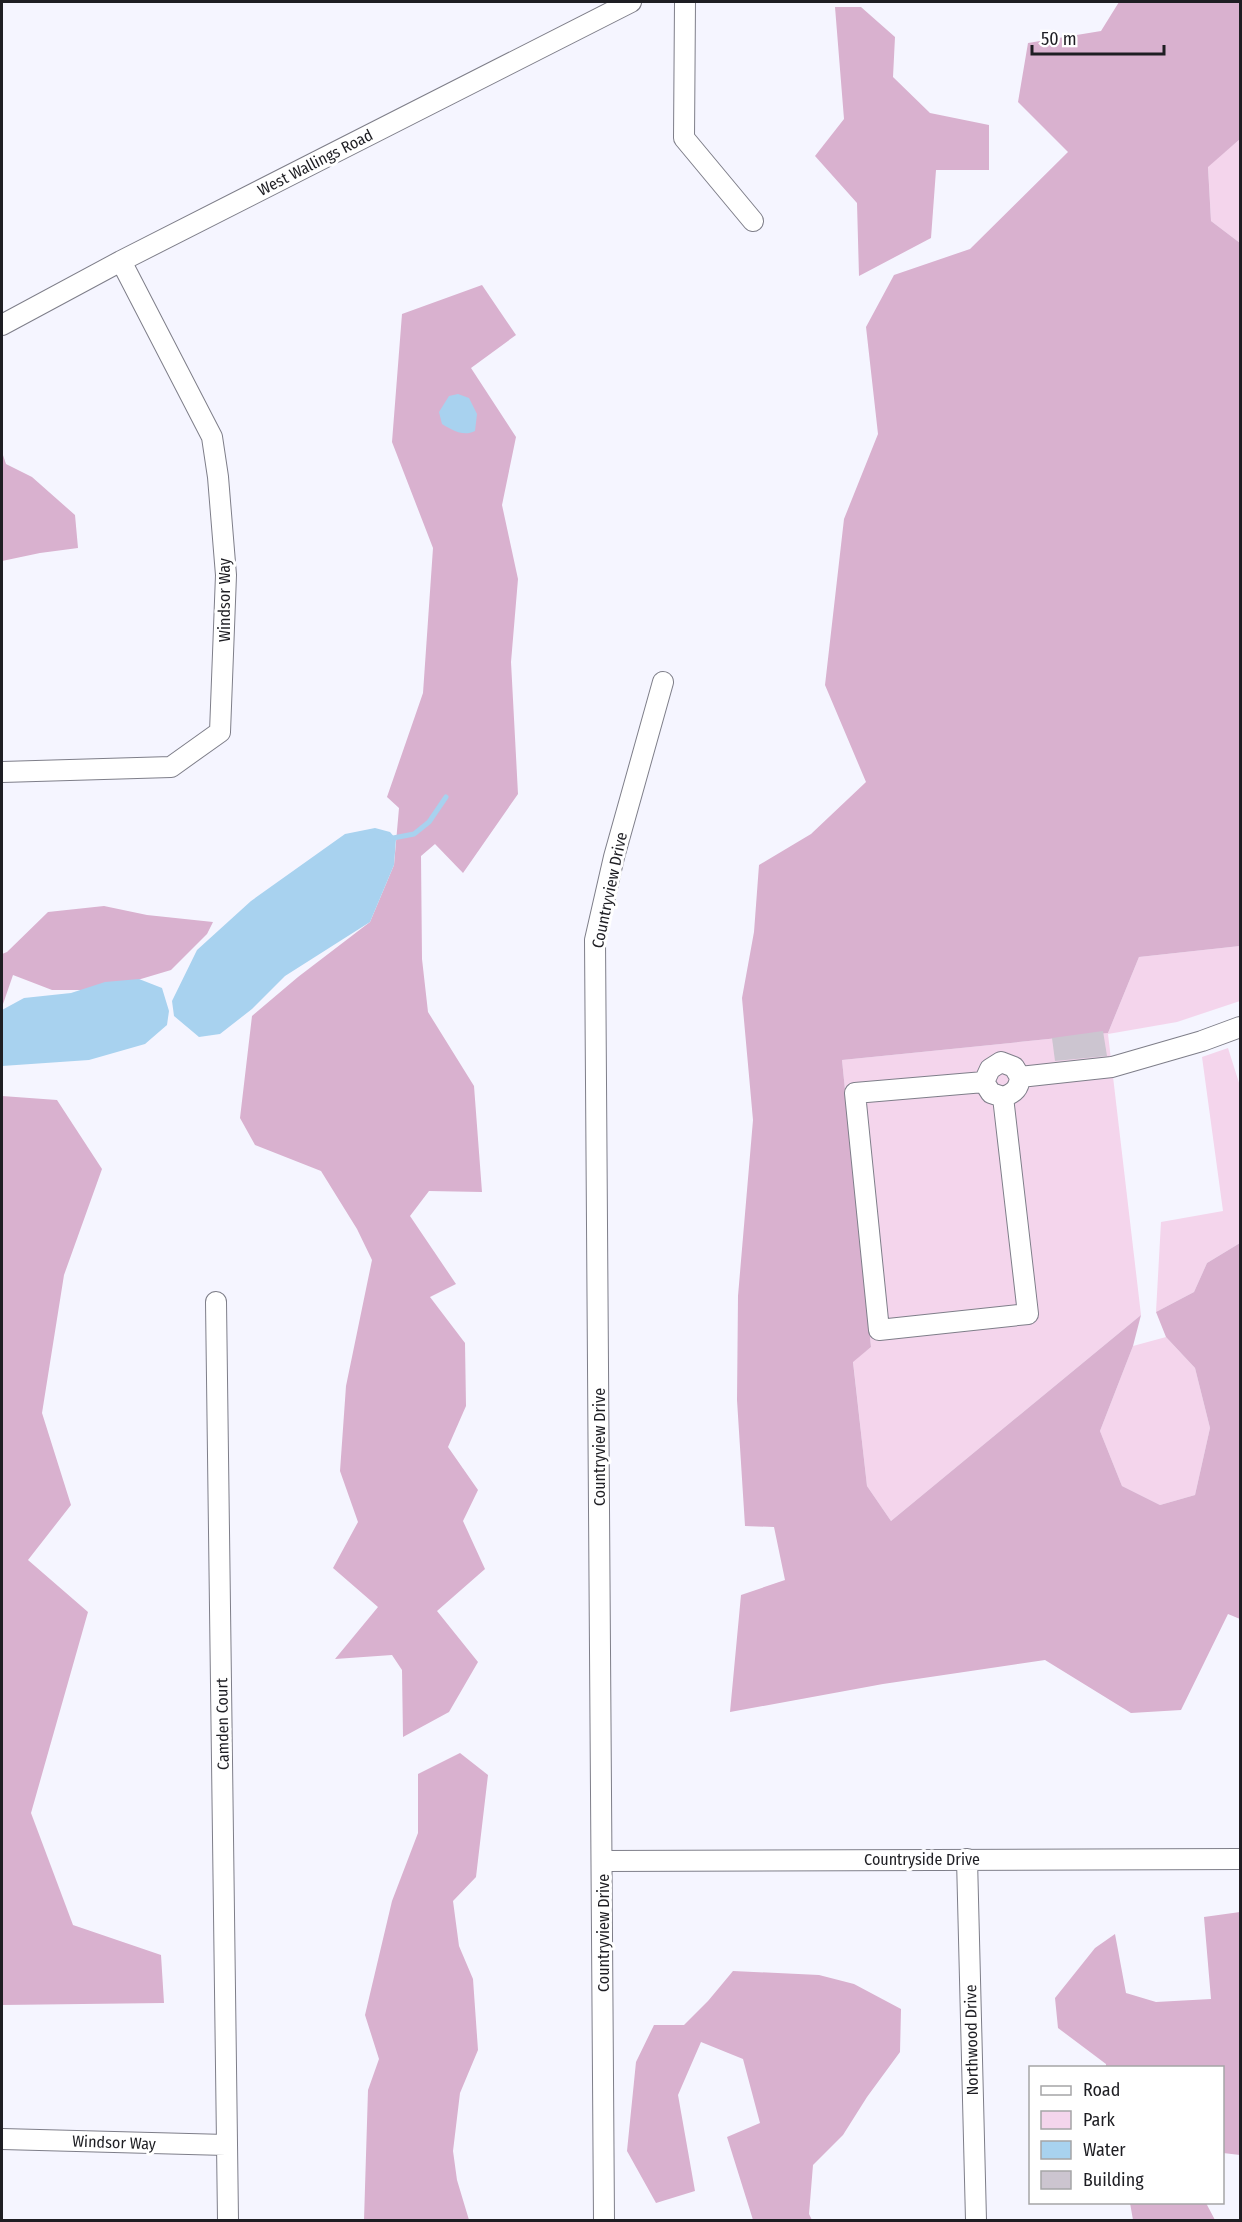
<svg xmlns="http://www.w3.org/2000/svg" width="1242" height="2222" viewBox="0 0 1242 2222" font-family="'Fira Sans Condensed',sans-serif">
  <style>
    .green { fill: #f4d5ec }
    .forest { fill: #d9b1cf }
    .water { fill: #a8d2ef }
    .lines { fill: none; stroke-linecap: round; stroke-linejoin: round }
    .stream { stroke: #a8d2ef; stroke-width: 5 }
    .building { fill: #ccc5d0 }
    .minor-casing { stroke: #7e7e89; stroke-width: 22 }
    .minor { stroke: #fff; stroke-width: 20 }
    .labels { text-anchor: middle; stroke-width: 6; stroke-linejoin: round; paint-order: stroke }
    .street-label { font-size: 16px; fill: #1e1e23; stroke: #fff }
  </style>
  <rect width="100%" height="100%" fill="#f5f5ff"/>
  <path class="green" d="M1240,139v104l-29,-22 -3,-55z
    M1240,946v55l-63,21 -69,12 33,281 -250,206 -24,-35 -14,-125 18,-14 -29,-287 266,-27 31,-76z
    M1228,1048l12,38v157l-33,20 -13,29 -38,20 5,-90 62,-11 -21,-154z
    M1166,1337l29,31 15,60 -15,67 -35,10 -38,-19 -22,-55 33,-85z"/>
  <path class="forest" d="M1119,2h121v137l-32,28 3,54 29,22v703l-101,11 -31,76 -266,27 29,287 -18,15 14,124 24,35 250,-206 -8,31 -33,85 22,55 38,19 35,-10 15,-67 -15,-60 -29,-31 -10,-25 38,-20 13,-29 33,-20v376l-12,-5 -47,96 -50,3 -86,-53 -162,24 -153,28 11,-117 44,-15 -11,-53 -29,-1 -8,-126 1,-104 15,-176 -11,-122 12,-66 5,-67 52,-31 55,-52 -41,-97 19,-166 34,-85 -12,-107 28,-52 76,-26 98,-97 -50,-50 10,-59 73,-12z
    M835,7h26l34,30 -2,40 37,36 59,12v45h-53l-5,68 -72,38 -2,-73 -42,-47 29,-37z
    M482,285l34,50 -45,33 45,69 -14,68 16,74 -7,83 7,132 -55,79 -28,-29 -14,12 1,103 6,53 46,74 8,106 -53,-1 -19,25 46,68 -26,13 35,46 1,63 -18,41 30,43 -15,31 22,48 -48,42 41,51 -29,50 -46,25 -1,-67 -10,-15 -57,4 43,-52 -45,-39 25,-46 -18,-51 6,-85 26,-126 -15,-31 -36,-58 -66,-26 -15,-27 12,-102 46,-39 72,-55 24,-57 5,-57 -12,-11 36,-104 10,-145 -41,-106 10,-128z
    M2,452l4,12 26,13 43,38 3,33 -38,5 -38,8z
    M104,906l43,9 66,7 -6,12 -36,36 -67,20h-52l-39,-15 -11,32v-53l5,-2 41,-40z
    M2,1096l55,4 45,69 -38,106 -22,138 29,92 -43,55 60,52 -57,201 42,112 88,30 3,48 -162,2z
    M460,1753l28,22 -12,102 -23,24 6,45 14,33 5,71 -18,43 -7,58 4,29 12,40h-105l4,-130 11,-31 -14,-44 27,-114 26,-68v-59z
    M1240,1912v243l-17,-2 -1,-85 -116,-1v-3l-48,-36 -3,-30 40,-50 20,-14 11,59 30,9 55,-3 -7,-82z
    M733,1971l86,4 35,9 47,25 -1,43 -33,45 -24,38 -30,30 -4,49 3,6h-59l-26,-83 33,-14 -17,-64 -42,-17 -23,53 17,96 -39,12 -29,-52 9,-89 18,-37h30l24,-24z
    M1130,2203h76l9,17h-82z"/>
  <path class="water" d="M458,394l11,4 8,16 -2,17c-12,6 -23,-1 -33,-7l-3,-12 10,-16z
    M375,828l15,4 6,7 -2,26 -24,57 -85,54 -33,33 -32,25 -21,3 -25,-21 -2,-15 25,-51 54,-49 94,-67z
    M139,979l23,9 7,23 -2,14 -22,19 -56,16 -87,6v-56l22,-12 47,-5 34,-11z"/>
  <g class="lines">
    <path class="stream" d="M388,839l26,-5 15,-12 17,-25"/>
  </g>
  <path class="building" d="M1103,1031l4,25 -52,5 -3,-23z"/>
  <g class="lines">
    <g class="minor-casing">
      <path id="minor" d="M685,2l-1,136 69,83
        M2,325l119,-64 510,-259
        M2,772l169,-5 49,-35 6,-157 -8,-98 -6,-40 -91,-176
        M984,1082l6,-13 11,-7 13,5 6,10
        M1003,1097l25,217 -149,16 -24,-237 129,-11 7,11 12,4c12,-4 16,-9 17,-20l92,-10 90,-26 38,-14
        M216,1302l12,918
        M967,1859l9,361
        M603,1861l637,-2
        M2,2139l224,6
        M604,2220l-9,-1280 19,-83 49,-175"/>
    </g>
    <use href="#minor" class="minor"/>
  </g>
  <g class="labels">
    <g class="street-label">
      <text transform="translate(315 162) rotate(-27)" y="6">West Wallings Road</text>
      <text transform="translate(224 600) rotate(-90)" y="6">Windsor Way</text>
      <text transform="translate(609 890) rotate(-78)" y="6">Countryview Drive</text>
      <text transform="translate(599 1447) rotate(-90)" y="6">Countryview Drive</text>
      <text transform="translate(222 1724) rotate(-91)" y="6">Camden Court</text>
      <text x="922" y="1865">Countryside Drive</text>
      <text transform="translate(603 1933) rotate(-90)" y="6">Countryview Drive</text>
      <text transform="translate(971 2040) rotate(-91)" y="6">Northwood Drive</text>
      <text transform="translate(114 2142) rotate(2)" y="6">Windsor Way</text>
    </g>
  </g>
  <rect width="1242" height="2222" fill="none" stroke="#1e1e23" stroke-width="6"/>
  <rect x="1029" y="2066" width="195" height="138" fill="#ffffff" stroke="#a5a5a7" stroke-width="1.5"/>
  <rect x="1041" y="2086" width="30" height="9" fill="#ffffff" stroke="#a5a5a7" stroke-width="1.5"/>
  <text x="1083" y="2096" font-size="18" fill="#1e1e23">Road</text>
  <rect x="1041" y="2111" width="30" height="18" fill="#f4d5ec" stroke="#a5a5a7" stroke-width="1.5"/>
  <text x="1083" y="2126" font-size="18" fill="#1e1e23">Park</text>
  <rect x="1041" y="2141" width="30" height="18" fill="#a8d2ef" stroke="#a5a5a7" stroke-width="1.5"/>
  <text x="1083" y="2156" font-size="18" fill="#1e1e23">Water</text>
  <rect x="1041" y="2171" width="30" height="18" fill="#ccc5d0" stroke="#a5a5a7" stroke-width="1.5"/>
  <text x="1083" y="2186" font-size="18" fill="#1e1e23">Building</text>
  <path d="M1032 45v9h132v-9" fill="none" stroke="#1e1e23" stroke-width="3"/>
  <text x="1041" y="45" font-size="18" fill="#1e1e23" stroke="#ffffff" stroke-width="4.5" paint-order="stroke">50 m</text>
</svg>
